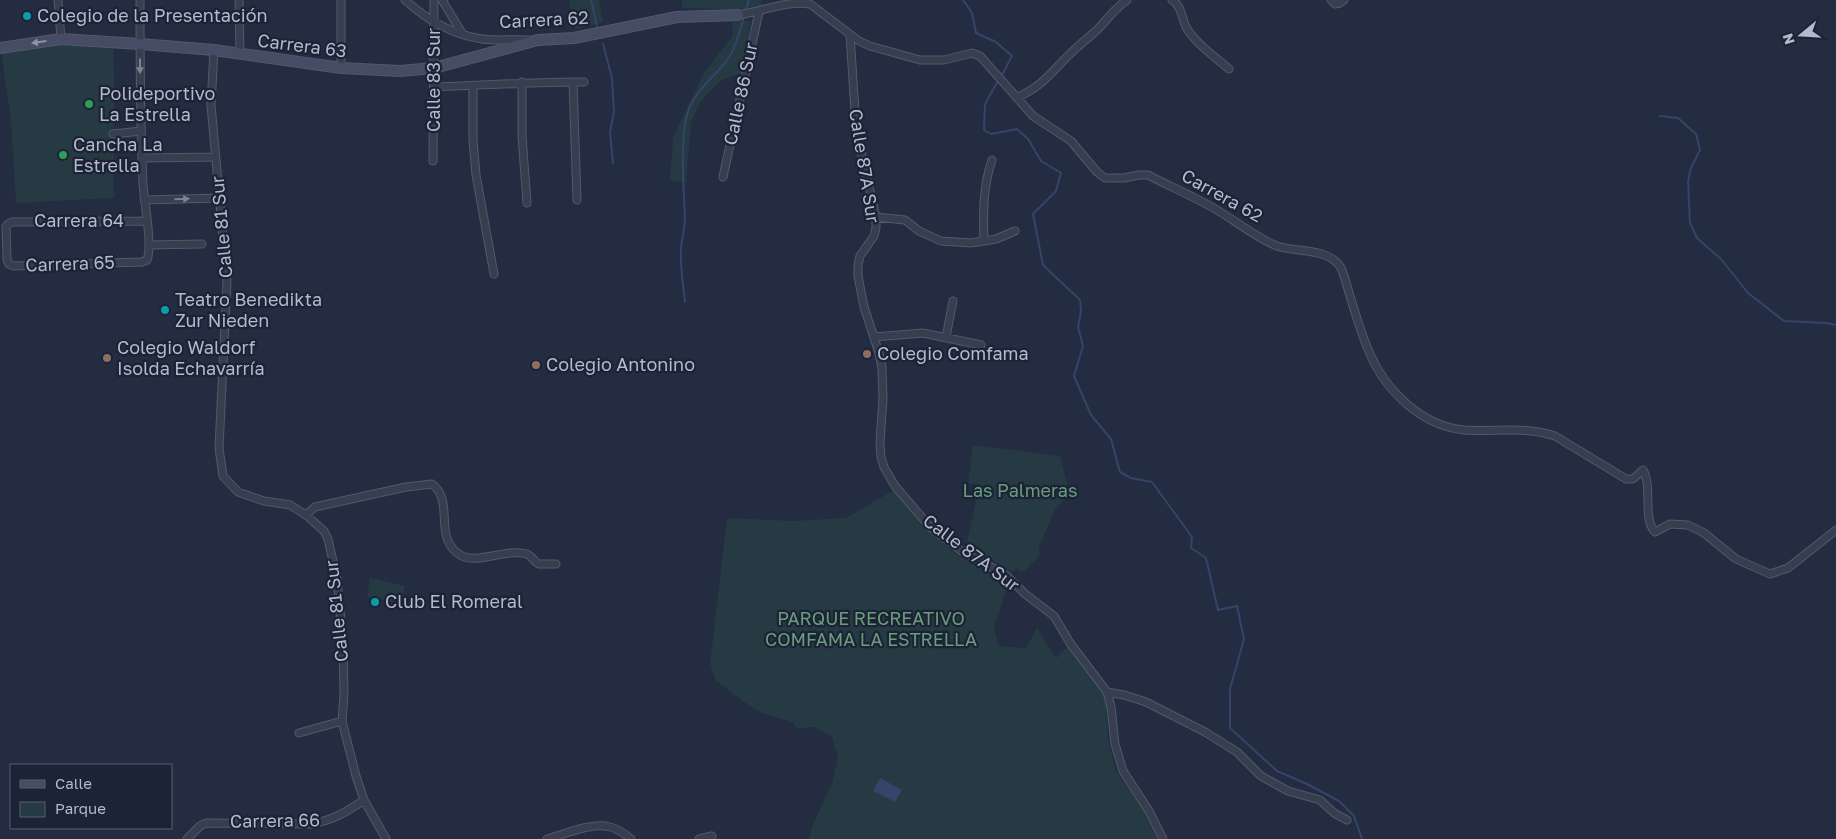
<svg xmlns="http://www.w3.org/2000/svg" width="1836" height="839" viewBox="0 0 1836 839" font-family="'Golos Text',sans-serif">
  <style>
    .green { fill: #253a42 }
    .water { fill: #354469 }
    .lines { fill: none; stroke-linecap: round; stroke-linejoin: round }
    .stream { stroke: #354469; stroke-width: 2 }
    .street-casing { stroke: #52596b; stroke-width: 9 }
    .secondary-casing { stroke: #52596b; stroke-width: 12 }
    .street { stroke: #373e50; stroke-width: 7 }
    .secondary { stroke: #454c64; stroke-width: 10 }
    .oneway { fill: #8d93a7 }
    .oneway2 { fill: #7c8294 }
    .culture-dot { fill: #0f9aa8; stroke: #1c2336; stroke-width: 2 }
    .leisure-dot { fill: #2e9e5b; stroke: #1c2336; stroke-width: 2 }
    .education-dot { fill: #8d6e63; stroke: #1c2336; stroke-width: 2 }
    .labels { text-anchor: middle; stroke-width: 4.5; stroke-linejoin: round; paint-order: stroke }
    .poi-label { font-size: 18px; fill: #b4b9cb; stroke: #1c2336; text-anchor: start }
    .street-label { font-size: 18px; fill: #b4b9cb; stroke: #1c2336 }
    .park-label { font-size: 18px; fill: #699e7c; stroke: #1c2336 }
  </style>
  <rect width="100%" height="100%" fill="#232c41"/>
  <path class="green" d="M569,0h30l4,22 -28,7z
    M682,0h79v10l-79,-2z
    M751,21l-9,52 -21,7 -20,21 -10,22 -5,59 -16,-1 3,-44 32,-66 27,-34 1,-15z
    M61,44l52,1c3,51 0,102 1,153l-98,5 -5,-81 -10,-71z
    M973,445l87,11 9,35 -6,10 -8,9 -16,37 1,8 -18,18 -6,-5 -3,4 -47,-27 14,-60 -12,-2z
    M894,490l27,34 29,26 58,35 -14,42 5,19 27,2 11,-20 19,30 13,-12 37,52 2,41 8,33 28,38 13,29h-348l3,-13 20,-43 6,-25 -6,-21 -17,-10 -18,2 -4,-7 -31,-9 -18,-11 -28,-21 -6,-18 17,-145 66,3 53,-3z
    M370,578l35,8 -3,18 -35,-7z"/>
  <path class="water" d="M880,778l22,12 -7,12 -22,-11z"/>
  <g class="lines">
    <path class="stream" d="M591,0l6,26
      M963,0l9,13 4,20 20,9 16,14 -11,21
      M745,12l4,-12
      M603,44l9,34 2,34 -4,20 3,31
      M998,81l-13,23 -1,26 7,4 26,-5 11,10 13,22 20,12 -5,18 -23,23 10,51 37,35 1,11 -3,16 5,19 -9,30 17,39 20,24 9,33 11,6 21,4 40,55 -1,11 15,10 12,52 19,-4 7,33 -14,50v39l47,43 30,13 32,17 15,15 8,23
      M1660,116l18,2 18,16 4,16 -9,18 -3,13 2,42 7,15 24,21 27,34 36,28 42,2 10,2
      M685,302c-2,-18 -5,-36 -4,-54 1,-10 4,-20 4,-30 -1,-30 -7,-87 6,-114 9,-17 22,-27 34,-41 10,-13 15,-31 19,-46"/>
    <g class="street-casing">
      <path id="street" d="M58,0l3,39
        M140,0c0,61 0,123 3,184 1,19 10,61 4,76l-5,2 -129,4 -4,-2 -2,-4 -1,-33 2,-3 4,-2 135,-1
        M239,0l1,54
        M341,0v68
        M405,0c21,19 48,35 77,39 15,2 32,0 47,1
        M442,0l20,33
        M1172,0c10,6 9,17 14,27 9,16 29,30 43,42
        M1331,0l4,4 5,-1 4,-3
        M738,15c24,-3 48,-15 72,-11l49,37 11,5 50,14h24l28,-7 8,3 53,60 38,25 26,31 8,6h19l15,-3h9c23,12 47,22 69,35 17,10 43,30 60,36 21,7 54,1 65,24 9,27 16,57 28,84 16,37 52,72 94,76 31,2 61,-4 91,6l71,43h7l10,-9c10,17 -1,48 12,62l15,-8 18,1 16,8 32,26 34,15 18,-6 48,-38
        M850,35l5,76 7,46 14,60v11l-2,8 -14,20 -2,8v12l6,31 15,46 3,15 1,31 -3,43 1,15 3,10 11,19 36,42 29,22 46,25 19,19 29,22 16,27 37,49 4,15 4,37 8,27 26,40 14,28
        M214,50l-3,55 16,176 -8,167 4,28 15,16 26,9 26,4 16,10 18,16 4,8 9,40 6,64 1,52 -2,26 14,55 8,24 22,39
        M522,82v54l5,67
        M573,82l4,118
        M473,86v54l3,35 18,99
        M434,87c50,-2 100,-5 150,-5
        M1018,97c26,-12 33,-25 53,-44 9,-9 20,-17 29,-26 10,-11 14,-18 27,-27
        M113,134l28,-3
        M142,158l74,-1
        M433,161l1,-161
        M723,177l36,-165
        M144,200l76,-2
        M876,217l29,3 14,11 22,10 30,2 13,-2 12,-2 19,-8
        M984,241c-1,-28 -1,-55 8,-81
        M149,245l53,-1
        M874,337l49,-4 58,12
        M946,337l7,-36
        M306,515l9,-8 91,-20 26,-3c24,18 -1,55 30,72 16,8 46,-8 65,-2 5,2 7,8 12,10h17
        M1107,692l17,3 22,7 59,30 32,20 24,24 27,15 32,9 14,13 13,7
        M299,733l43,-12
        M187,839l13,-13 6,-3 105,1c22,-4 34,-11 53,-24
        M547,839c19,-5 44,-17 63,-12 8,2 15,7 21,12
        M699,839l13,-3"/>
    </g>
    <g class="secondary-casing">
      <path id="secondary" d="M0,48l61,-9 79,5 74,6 127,18 59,3 34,-3 104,-28 36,-2 103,-21 61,-2"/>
    </g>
    <use href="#street" class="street"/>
    <use href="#secondary" class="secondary"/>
  </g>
  <defs><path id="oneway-solid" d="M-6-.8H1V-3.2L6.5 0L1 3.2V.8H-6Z" transform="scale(1.25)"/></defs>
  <use class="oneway" href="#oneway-solid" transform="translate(39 42) rotate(172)"/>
  <g class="oneway2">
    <use href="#oneway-solid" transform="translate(140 66) rotate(90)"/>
    <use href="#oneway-solid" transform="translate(182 199) rotate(-2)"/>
  </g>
  <g class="culture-dot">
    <circle cx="27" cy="16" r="5"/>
    <circle cx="165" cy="310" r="5"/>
    <circle cx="375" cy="602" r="5"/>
  </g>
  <g class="leisure-dot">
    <circle cx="89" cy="104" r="5"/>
    <circle cx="63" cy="155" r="5"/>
  </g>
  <g class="education-dot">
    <circle cx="867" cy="354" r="5"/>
    <circle cx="107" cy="358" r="5"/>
    <circle cx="536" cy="365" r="5"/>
  </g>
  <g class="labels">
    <g class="poi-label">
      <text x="37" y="22">Colegio de la Presentación</text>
      <text x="99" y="100">Polideportivo<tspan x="99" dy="21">La Estrella</tspan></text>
      <text x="73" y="151">Cancha La<tspan x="73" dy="21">Estrella</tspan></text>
      <text x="175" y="306">Teatro Benedikta<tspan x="175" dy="21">Zur Nieden</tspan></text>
      <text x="117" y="354">Colegio Waldorf<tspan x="117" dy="21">Isolda Echavarría</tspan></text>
      <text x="877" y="360">Colegio Comfama</text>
      <text x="546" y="371">Colegio Antonino</text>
      <text x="385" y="608">Club El Romeral</text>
    </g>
    <g class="street-label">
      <text transform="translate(544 20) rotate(-3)" y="6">Carrera 62</text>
      <text transform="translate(302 46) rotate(7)" y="6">Carrera 63</text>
      <text transform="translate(434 80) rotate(-90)" y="6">Calle 83 Sur</text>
      <text transform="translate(741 94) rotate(-78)" y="6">Calle 86 Sur</text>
      <text transform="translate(864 166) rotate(81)" y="6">Calle 87A Sur</text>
      <text transform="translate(1222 196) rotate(29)" y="6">Carrera 62</text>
      <text x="79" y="227">Carrera 64</text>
      <text transform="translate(222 227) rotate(-95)" y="6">Calle 81 Sur</text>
      <text transform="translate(70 264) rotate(-2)" y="6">Carrera 65</text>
      <text transform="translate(971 553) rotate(37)" y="6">Calle 87A Sur</text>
      <text transform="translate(337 611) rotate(-96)" y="6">Calle 81 Sur</text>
      <text transform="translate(275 821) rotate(-1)" y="6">Carrera 66</text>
    </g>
    <g class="park-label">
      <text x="1020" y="497">Las Palmeras</text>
      <text x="871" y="625">PARQUE RECREATIVO<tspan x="871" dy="21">COMFAMA LA ESTRELLA</tspan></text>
    </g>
  </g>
  <rect x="10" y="764" width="162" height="65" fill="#1c2336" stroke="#595f72"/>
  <rect x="20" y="780" width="25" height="8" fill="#454c64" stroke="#595f72"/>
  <text x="55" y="789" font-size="15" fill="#b4b9cb">Calle</text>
  <rect x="20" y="802" width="25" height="15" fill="#253a42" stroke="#595f72"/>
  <text x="55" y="814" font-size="15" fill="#b4b9cb">Parque</text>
  <g transform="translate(1801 35) rotate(252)" stroke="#1c2336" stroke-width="4" paint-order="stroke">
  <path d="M0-4L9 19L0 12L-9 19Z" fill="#b4b9cb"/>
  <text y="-8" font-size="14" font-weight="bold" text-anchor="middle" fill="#b4b9cb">N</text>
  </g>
</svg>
